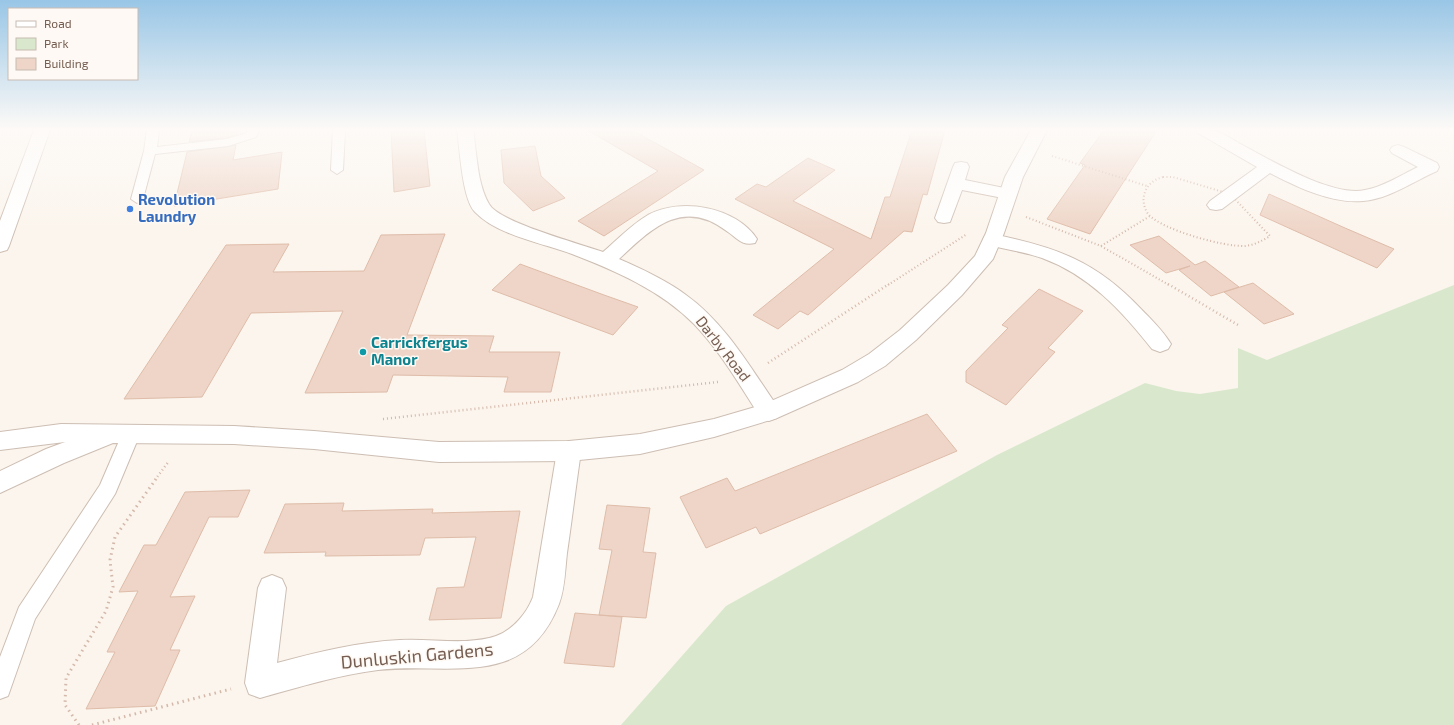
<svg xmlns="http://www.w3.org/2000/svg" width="1454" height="725" viewBox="0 0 1454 725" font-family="'Exo 2',sans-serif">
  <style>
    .green { fill: #d9e8cc }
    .building { fill: #eed5c7; stroke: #dfbca9 }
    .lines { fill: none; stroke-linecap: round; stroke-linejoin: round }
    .service-casing { stroke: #cdbeb3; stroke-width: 2 }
    .minor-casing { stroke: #cdbeb3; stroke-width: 2 }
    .tertiary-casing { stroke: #cdbeb3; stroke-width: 2 }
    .path-far2 { stroke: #d4b8aa; stroke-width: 2; stroke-dasharray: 1 2.5; stroke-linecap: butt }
    .path-far1 { stroke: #d4b8aa; stroke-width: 2.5; stroke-dasharray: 1 3; stroke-linecap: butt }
    .path { stroke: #d4b8aa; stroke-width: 3; stroke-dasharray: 1.5 4; stroke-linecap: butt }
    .service { fill: #fff; fill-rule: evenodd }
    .minor { fill: #fff; fill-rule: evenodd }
    .tertiary { fill: #fff; fill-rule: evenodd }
    .shop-dot { fill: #3f7fe0; stroke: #fef9f4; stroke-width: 1.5 }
    .culture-dot { fill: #0f9aa8; stroke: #fef9f4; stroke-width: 1.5 }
    .labels { text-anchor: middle; stroke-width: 3; stroke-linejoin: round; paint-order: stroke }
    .shop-label { font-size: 15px; font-weight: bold; fill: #366cbe; stroke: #fef9f4; text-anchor: start }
    .culture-label { font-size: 15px; font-weight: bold; fill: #0d838f; stroke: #fef9f4; text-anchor: start }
    .street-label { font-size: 15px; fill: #755d51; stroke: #fef9f4 }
    .near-street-label { font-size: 18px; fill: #755d51; stroke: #fef9f4 }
  </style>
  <rect width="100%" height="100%" fill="#fbf5ed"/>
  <path class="green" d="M1454,285v440h-833l105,-119 271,-151 148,-72 31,8 24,3 38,-6v-40l29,12z"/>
  <path class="building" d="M192,130h47l-1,4 -11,4 -38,4z
    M391,130h33l6,56 -36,6z
    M587,130h45l72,40 -100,66 -26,-15 80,-50z
    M912,130h33l-18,65 -4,-1 -11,38 -8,-1 -96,84 -8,-4 -22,18 -25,-14 81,-66 -99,-50 22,-15 9,3 42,-29 27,12 -42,31 78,38 14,-42h5z
    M1104,130h53l-67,104 -43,-15 38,-54 -5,-2z
    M236,145l-3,15 49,-8 -4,37 -104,17 13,-54z
    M535,146l6,30 24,22 -32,13 -29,-28 -3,-33z
    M1269,194l76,34 49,21 -17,19 -117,-53z
    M445,234l-38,101 87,1 -5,16h71l-9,40h-47l4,-15 -115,-2 -6,17 -82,1 38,-82 -92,2 -49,84 -78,2 102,-154 63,-1 -16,28 91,-1 17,-36z
    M1159,236l36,29 10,-4 34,26 -28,9 -32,-26 11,-4 -24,7 -36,-28z
    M520,264l84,31 34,12 -25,28 -121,-45z
    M1253,283l20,15 21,16 -30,10 -40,-32z
    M1039,289l44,22 -35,37 7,4 -49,53 -40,-23v-11l42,-43 -6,-3z
    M927,414l30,37 -197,83 -4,-7 -50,21 -26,-51 47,-19 8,13z
    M250,490l-12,27h-29l-39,80 25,-1 -25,54h10l-25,56 -69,3 29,-57h-8l31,-61 -19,1 25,-47h12l29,-53z
    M344,503l-2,8 91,-2 -1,4 88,-2 -19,107 -72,2 8,-32 27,-1 12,-50 -51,1 -5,17 -95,1 1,-4 -62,1 21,-49z
    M607,505l43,3 -7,44 13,1 -10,65 -47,-3 13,-65 -13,-1z
    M575,613l47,4 -8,50 -50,-4z"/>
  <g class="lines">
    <g class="service-casing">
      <path id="service" d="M147,130h12l-2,17 70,-8 20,-6v-3h12l-3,7 -28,9 -73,8 -12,45 -6,4 -6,-4 13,-48z
        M333,130h12l-2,40 -6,4 -6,-4z
        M131,427l6,2 3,5 -25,60 -80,125 -27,77 -8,3v-42l19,-50 81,-122 22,-51 3,-5z"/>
    </g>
    <g class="minor-casing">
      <path id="minor" d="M457,130h16c4,24 4,53 16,74 9,18 92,40 114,48 14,-12 28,-27 45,-37 33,-18 88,-8 109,24l-2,4c-13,3 -17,-4 -27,-11 -45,-35 -76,-4 -109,27 23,10 47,21 67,36 39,28 64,72 91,111l4,6 -4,6 -8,3 -8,-3c-21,-32 -40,-66 -67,-94 -34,-34 -78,-53 -122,-70 -30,-11 -75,-19 -97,-42 -13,-13 -15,-63 -18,-82z
        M1196,130c23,-2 31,7 50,17 28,15 87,50 119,43 18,-3 36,-15 53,-23l-26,-14 -2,-3 2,-3 6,-2 6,2 33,16 2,4 -2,4c-23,10 -48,28 -74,30 -31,3 -66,-14 -93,-28l-48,36 -6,1 -6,-1 -3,-4 3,-4 47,-34 -59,-34z
        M961,162l6,1 2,4 -4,13 49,10 3,4 -3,4 -6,1 -46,-9 -12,32 -6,1 -6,-1 -3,-4 18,-51 2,-4z
        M992,234c64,13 104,27 149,75 11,11 22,22 30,35l-3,5 -8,3 -8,-3c-30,-38 -63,-74 -110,-91 -18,-6 -38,-9 -57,-14l-2,-4 2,-4z
        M569,441l9,3 3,7c-5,34 -9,68 -14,102 -2,17 -2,35 -8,51 -34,87 -109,58 -181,66 -40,5 -79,17 -118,28l-11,-4 -4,-11 13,-95 4,-9 10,-4 10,4 4,9 -9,75c40,-11 81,-21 123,-23 31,-2 66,6 96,-4 17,-6 31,-23 37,-39l24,-146 3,-7z"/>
    </g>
    <g class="tertiary-casing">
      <path id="tertiary" d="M34,130h16l-41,116 -2,4 -7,2v-31z
        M1031,130h16l-24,47 -19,56 -11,26 -31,36 -46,45 -31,26 -27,16 -81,36 -63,19 -74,17 -71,7 -130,1 -125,-13 -80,-5 -121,-1 -49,20 -64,30v-22l46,-22 19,-7 -65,8v-18l61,-8 173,2 80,5 125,11 130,-1 71,-7 74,-15 48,-14 80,-35 27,-16 31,-24 48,-45 27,-29 11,-23 19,-56z"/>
    </g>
    <path class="path-far2" d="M1052,156l95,30
      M1163,177h10l57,17 40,42c-8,5 -16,9 -25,10 -21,1 -82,-16 -96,-31 -5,-6 -7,-15 -4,-23 3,-8 10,-13 18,-15z
      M1026,217l75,29 68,39
      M1101,246l49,-30
      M888,285l79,-51"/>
    <path class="path-far1" d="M1168,284l70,41
      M768,363l121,-79
      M383,419l335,-37
      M155,480l14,-19"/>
    <path class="path" d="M79,725l-14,-20 1,-27 40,-67 7,-24 -3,-27 5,-23 41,-58
      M92,725l139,-36"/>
    <use href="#service" class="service"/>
    <use href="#minor" class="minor"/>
    <use href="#tertiary" class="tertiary"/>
  </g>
  <linearGradient id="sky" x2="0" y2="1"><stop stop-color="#99c6e6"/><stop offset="0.56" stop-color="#fdfaf7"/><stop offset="1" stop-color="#fdfaf7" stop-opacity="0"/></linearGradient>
  <rect width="1454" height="231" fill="url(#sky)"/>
  <circle class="shop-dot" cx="130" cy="209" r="4"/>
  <circle class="culture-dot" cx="363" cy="352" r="4"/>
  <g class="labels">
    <g class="shop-label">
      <text x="138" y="205">Revolution<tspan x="138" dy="17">Laundry</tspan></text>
    </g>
    <g class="culture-label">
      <text x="371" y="348">Carrickfergus<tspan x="371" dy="17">Manor</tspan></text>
    </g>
    <g class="street-label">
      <text transform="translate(723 349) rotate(52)" y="5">Darby Road</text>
    </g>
    <g class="near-street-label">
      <text transform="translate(417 656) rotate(-5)" y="6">Dunluskin Gardens</text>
    </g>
  </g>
  <rect x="8" y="8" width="130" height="72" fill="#fef9f4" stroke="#c7bbb3"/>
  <rect x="16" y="21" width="20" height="6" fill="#ffffff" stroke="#c7bbb3"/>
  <text x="44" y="28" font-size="12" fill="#755d51">Road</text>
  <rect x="16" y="38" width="20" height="12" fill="#d9e8cc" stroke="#c7bbb3"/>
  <text x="44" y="48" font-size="12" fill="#755d51">Park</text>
  <rect x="16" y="58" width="20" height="12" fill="#eed5c7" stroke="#c7bbb3"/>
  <text x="44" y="68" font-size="12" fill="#755d51">Building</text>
</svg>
